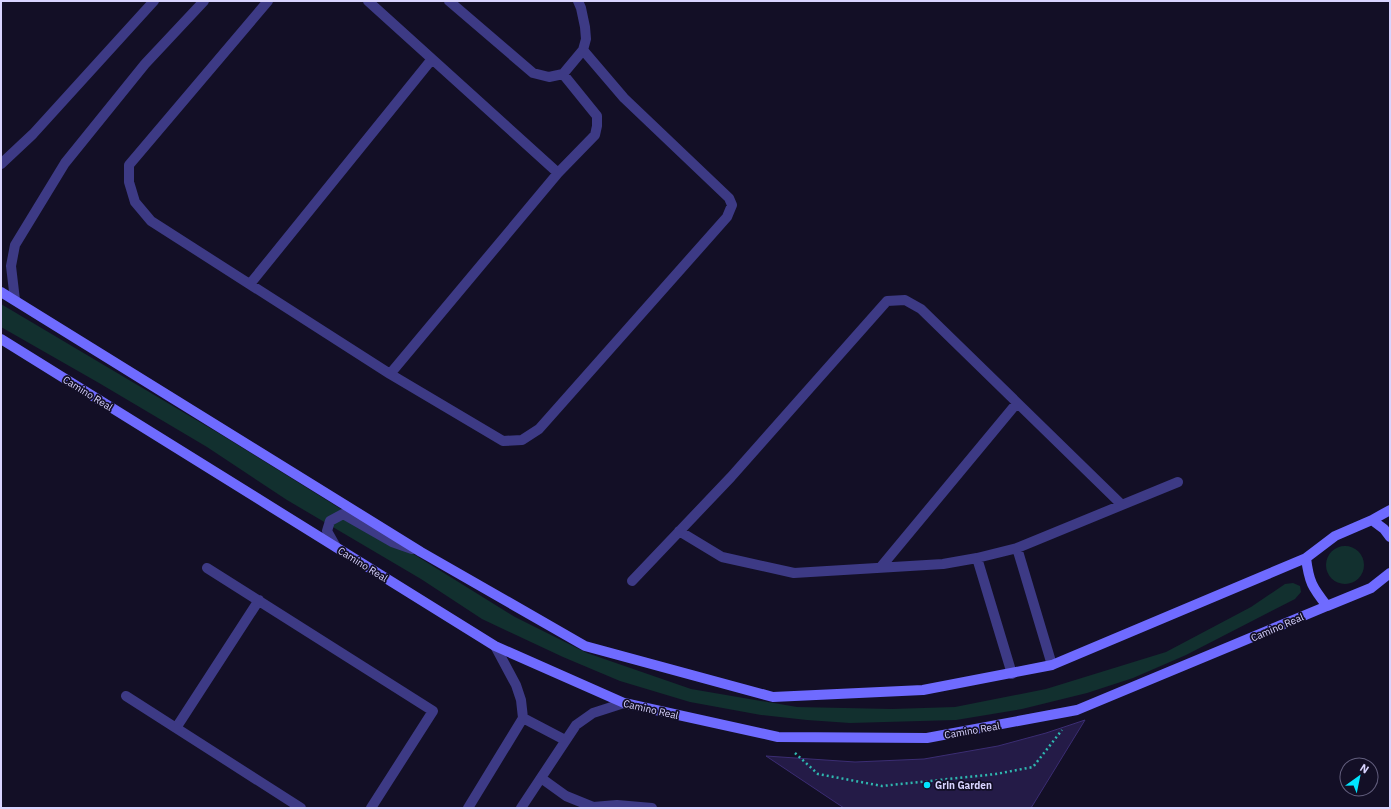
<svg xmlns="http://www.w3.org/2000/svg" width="1391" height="809" viewBox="0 0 1391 809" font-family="'IBM Plex Sans',sans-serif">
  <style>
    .green { fill: #12302f }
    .building { fill: #241b47; stroke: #3b2d73 }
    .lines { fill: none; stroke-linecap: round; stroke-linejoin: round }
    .path { stroke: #2fb8b0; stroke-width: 2.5; stroke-dasharray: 2 3; stroke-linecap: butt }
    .minor { stroke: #3d3a85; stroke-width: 10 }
    .secondary { stroke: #6f6bff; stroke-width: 10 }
    .poi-dot { fill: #00e5ff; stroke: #130f26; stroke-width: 1.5 }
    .labels { text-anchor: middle; stroke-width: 3.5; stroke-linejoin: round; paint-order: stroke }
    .street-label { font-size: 10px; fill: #d9d4ff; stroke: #130f26 }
    .poi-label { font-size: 10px; font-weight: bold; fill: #d9d4ff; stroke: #130f26; text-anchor: start }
  </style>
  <rect width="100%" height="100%" fill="#130f26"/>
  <path class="green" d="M1,304l219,130 295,183 72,36 104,36 106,18 95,2 63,-2 91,-18 120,-37 85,-45 34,-23 8,-1 7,3 1,6 -6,7 -109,56 -53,23 -46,15 -65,16 -66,11 -106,3 -43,-3 -46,-5 -71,-13 -70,-21 -57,-24 -81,-38 -61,-40 -134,-79 -80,-53 -108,-64 -98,-56z
    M1326 565a19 19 0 1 1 38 0a19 19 0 1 1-38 0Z"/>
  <path class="building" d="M1085,720l-54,88h-187l-78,-52 89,6 69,-3 74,-13 48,-13z"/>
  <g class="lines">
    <path class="path" d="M795,753l23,21 64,12 114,-12 37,-7 29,-37"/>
    <path class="minor" d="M268,1l-139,164v17l6,20 16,19 239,153 113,67 19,-1 17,-11 188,-212 5,-12 -3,-7 -105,-100 -41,-48
      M368,1l190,172
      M449,1l84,72 16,4 14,-3 20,-24 3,-11 -1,-12 -4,-19 -3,-7
      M1,164l32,-30 121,-133
      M250,284l182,-225
      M15,300l-4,-34 4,-21 50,-82 80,-99 59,-63
      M390,374l168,-201 37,-38 2,-9v-10l-34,-42
      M679,531l43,26 72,16 149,-9 34,-6 40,-10 161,-66
      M336,547l-9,-16 3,-10 13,-7 49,28 20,7
      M1017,548l35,117
      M977,558l35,116
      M207,568l226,143 -62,97
      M880,568l137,-165
      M632,581l99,-104 156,-176 18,-1 16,9 201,196
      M126,696l175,112
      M523,718l42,22
      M176,728l83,-128
      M541,778l25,18 27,11 24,-2 35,3
      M468,808l55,-90 -2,-18 -5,-15 -21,-39
      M521,808l55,-83 17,-12 31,-10"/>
    <path class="secondary" d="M1,292l420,260 164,94 188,51 150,-7 129,-25 254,-107 29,-22 37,-16 12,9 6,8
      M1,339l494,307 129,57 154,34 149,1 150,-28 250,-104
      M1372,520l18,-10
      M1306,558c3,24 6,29 21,48l44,-18 19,-15"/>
  </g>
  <circle class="poi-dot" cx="927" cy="785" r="4"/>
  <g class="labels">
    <g class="street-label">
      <text transform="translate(88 393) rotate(32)" y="4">Camino Real</text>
      <text transform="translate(363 564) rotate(32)" y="4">Camino Real</text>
      <text transform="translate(1277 627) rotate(-23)" y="4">Camino Real</text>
      <text transform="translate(651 709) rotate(13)" y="4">Camino Real</text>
      <text transform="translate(972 730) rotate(-10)" y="4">Camino Real</text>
    </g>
    <g class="poi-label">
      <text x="935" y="789">Grin Garden</text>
    </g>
  </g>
  <rect width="1391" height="809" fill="none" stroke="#d9d4ff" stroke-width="4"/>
  <g transform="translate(1359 777) rotate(33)"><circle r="19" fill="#130f26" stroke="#625e7d"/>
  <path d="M0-3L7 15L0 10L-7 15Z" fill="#00e5ff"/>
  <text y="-6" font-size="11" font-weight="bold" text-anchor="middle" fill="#d9d4ff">N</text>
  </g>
</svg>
